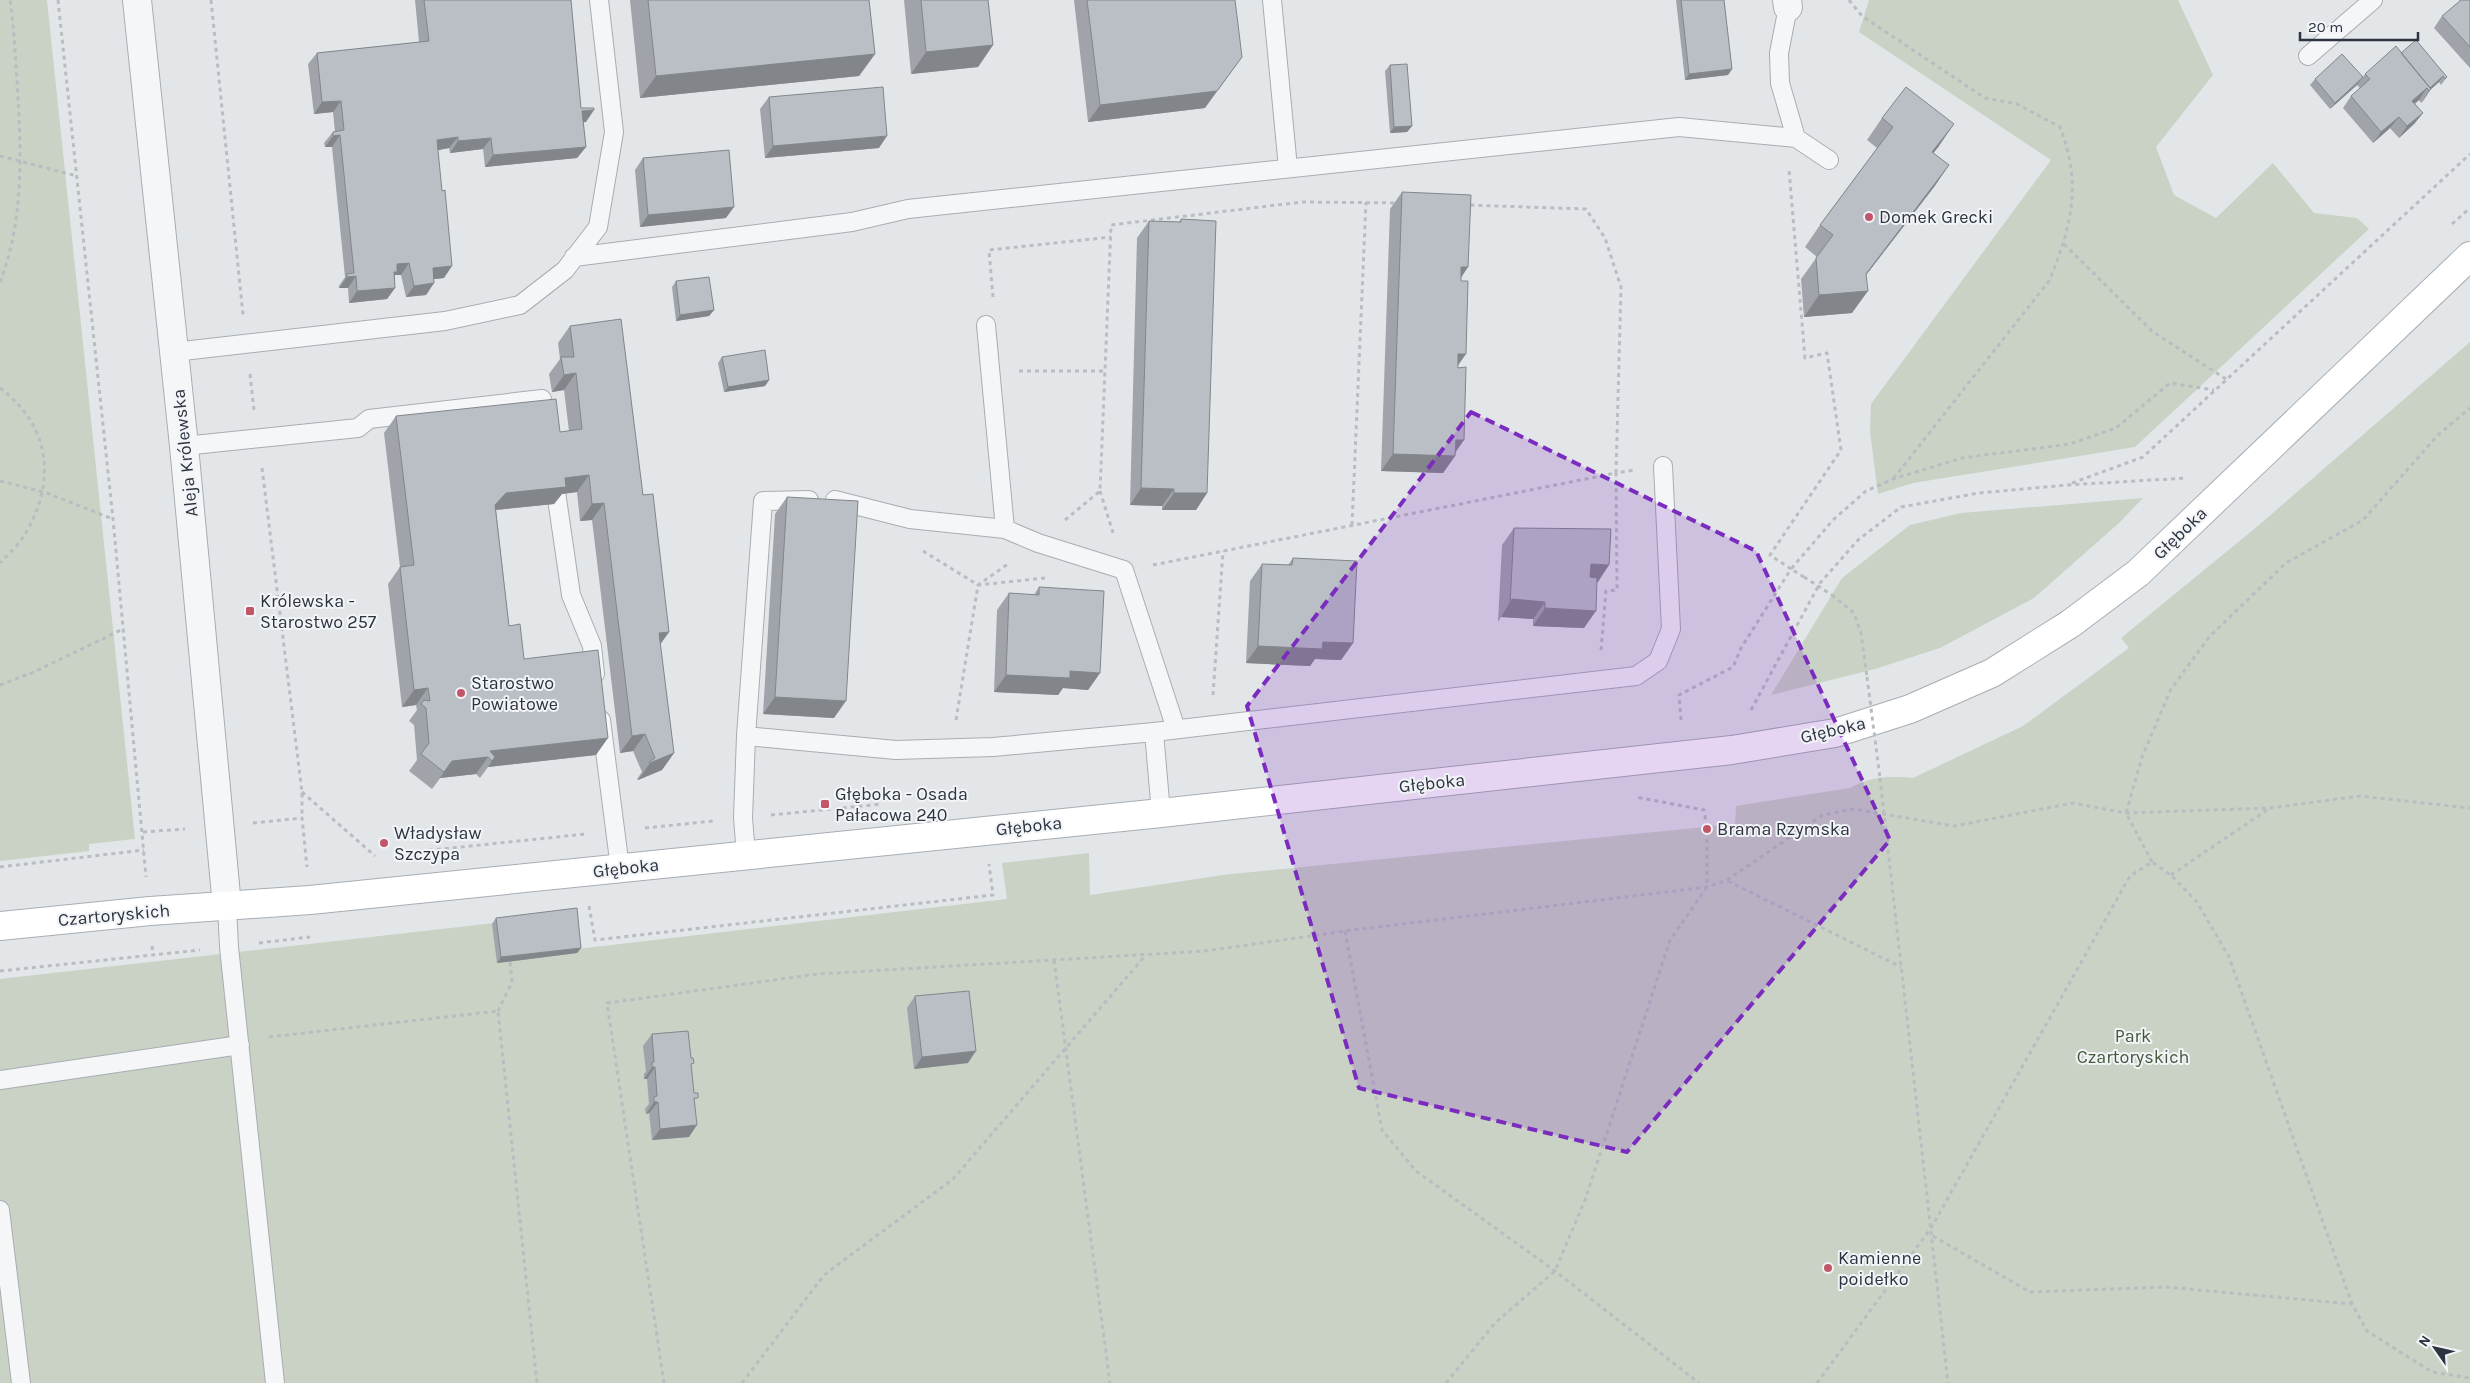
<svg xmlns="http://www.w3.org/2000/svg" width="2470" height="1383" viewBox="0 0 2470 1383" font-family="Karla,sans-serif">
  <style>
    .green { fill: #c9d2c5 }
    .lines { fill: none; stroke-linecap: round; stroke-linejoin: round }
    .service-casing { stroke: #a8adb3; stroke-width: 20 }
    .minor-casing { stroke: #a8adb3; stroke-width: 30 }
    .secondary-casing { stroke: #a8adb3; stroke-width: 30 }
    .path { stroke: #b9bcc1; stroke-width: 3; stroke-dasharray: 4 4; stroke-linecap: butt }
    .service { stroke: #f5f6f8; stroke-width: 18 }
    .minor { stroke: #f5f6f8; stroke-width: 28 }
    .secondary { stroke: #fff; stroke-width: 28 }
    .path-bridge { stroke: #b9bcc1; stroke-width: 3; stroke-dasharray: 4 4; stroke-linecap: butt }
    .wall { fill: #a0a4aa }
    .shaded-wall { fill: #82868b }
    .building { fill: #babfc6; stroke: #82868b }
    .marked { fill: #7b2cbf; fill-opacity: 0.2; stroke: #7b2cbf; stroke-width: 4; stroke-dasharray: 10 6; stroke-linejoin: round }
    .poi-dot { fill: #c15669; stroke: #f2f4f7; stroke-width: 2 }
    .labels { text-anchor: middle; stroke-width: 4; stroke-linejoin: round; paint-order: stroke }
    .poi-label { font-size: 18px; fill: #2c3440; stroke: #f2f4f7; text-anchor: start }
    .street-label { font-size: 18px; fill: #2c3440; stroke: #f2f4f7 }
    .park-label { font-size: 18px; fill: #425a3b; stroke: #f2f4f7 }
  </style>
  <rect width="100%" height="100%" fill="#e3e6e9"/>
  <path class="green" d="M0,0h47l88,839 -46,5v7l-89,10z
    M1869,0h309l35,75 -57,72 18,48 42,23 57,-55 41,50 43,5 12,11 -234,218 -222,36 -35,11 -8,-62 1,-28 180,-244 -192,-128z
    M2470,342v1041h-2470v-404l573,-65 4,35 430,-50 -5,-36 87,-10 1,42 133,-20 512,-51 1,-18 114,-18c19,-11 41,-13 63,-10l110,-52 106,-78 -8,-10 138,-113z
    M2143,498l-24,25 -85,75 -94,50 -65,21 -104,26 71,-117 68,-53 51,-12z"/>
  <g class="lines">
    <g class="service-casing">
      <path id="service" d="M1272,0l16,168
        M1788,7l-9,46 1,30 16,55
        M2308,56l65,-56
        M574,257l278,-35 56,-13 771,-82 117,11 33,22
        M174,352l271,-31 75,-16 45,-35 33,-43 16,-95 -15,-132
        M184,446l174,-18 11,-9 173,-20 3,24
        M554,478l17,117 21,51 3,28
        M835,500l75,19 95,10 -19,-204
        M1005,529l33,14 86,27 52,159
        M601,720l19,148
        M746,736l17,-235 46,-1
        M1161,813l-7,-81 482,-56 22,-15 13,-32 -8,-163
        M746,855l-3,-37 3,-82 150,14 97,-3 161,-15
        M227,906l2,41 46,436
        M0,1080l240,-35
        M0,1210l21,173"/>
    </g>
    <g class="minor-casing">
      <path id="minor" d="M137,0l47,446 43,460
        M1787,0l1,7"/>
    </g>
    <g class="secondary-casing">
      <path id="secondary" d="M0,926l150,-15 160,-11 851,-87 571,-63 103,-17 75,-24 82,-36 78,-49 68,-51 332,-317"/>
    </g>
    <path class="path" d="M58,0l55,519 33,358
      M211,0l32,315
      M1849,0l13,16 123,82 32,6 43,23c22,57 12,99 -11,154l-156,198
      M0,156l77,20
      M2452,224l18,-16
      M2064,244l89,88 73,47
      M0,282c25,-64 21,-134 17,-202 -2,-27 -3,-54 -7,-80
      M993,297l-4,-47 122,-13
      M1019,371h87
      M250,374l4,36
      M0,388c50,37 57,93 25,146 -6,11 -17,20 -25,29
      M262,468l40,324v26
      M0,481l44,11 69,27
      M2072,483l71,-26 327,-303
      M1100,491l14,45
      M1065,520l35,-29 11,-266 191,-23 96,1
      M1352,525l14,-323
      M923,551l55,34 67,-7
      M1153,565l463,-92 5,-186 -16,-49 -19,-29 -119,-4
      M1804,577l-13,-8 42,-49 33,-29 27,-12 69,-21 108,-14 46,-16 54,-45 44,7
      M1832,595l22,18 7,20 6,44
      M1601,650l5,-59 11,-1 -1,-117 18,-3
      M0,685l34,-13 89,-43
      M1213,695l10,-144
      M1751,710l69,-127 38,-43 43,-33 78,-14 88,-8 120,-7
      M956,720l22,-135 30,-21
      M1681,720l-2,-25 54,-28 8,-19 50,-79 -21,-14 71,-105 -14,-97 -22,5 -16,-188
      M1880,778l68,605
      M302,792l73,64
      M771,815l111,-11
      M253,823l49,-5 5,49
      M645,828l68,-7
      M143,832l42,-3
      M413,852l173,-18
      M2152,862l-26,-49 16,-56 29,-68 39,-53 76,-73 77,-43 75,-85 32,-27
      M0,867l144,-17
      M2171,875l99,-67
      M1728,881l173,86
      M589,906l6,34 398,-45 -4,-31
      M1345,931l37,199 34,41 139,100 144,112
      M259,943l51,-6
      M152,946l1,9
      M1054,960l56,423
      M0,971l200,-21
      M498,1011l14,-29 -2,-20
      M269,1037l229,-26 39,372
      M1933,1236l97,56 136,-5 186,17
      M664,1383l-57,-380 211,-29 387,-23 140,-20 362,-44 20,-7 96,-65 30,-6 101,17 119,-23 53,10 144,-5 90,-12 110,12
      M742,1383l82,-108 129,-96 192,-223
      M1446,1383l49,-60 60,-52 30,-71 85,-260 37,-53v-58l-3,-19 -68,-13
      M1817,1383l114,-155 199,-352 22,-14 19,13 26,27 32,55 123,347 15,27 65,41 38,6"/>
    <use href="#service" class="service"/>
    <use href="#minor" class="minor"/>
    <use href="#secondary" class="secondary"/>
    <path class="path-bridge" d="M1804,577l28,18
      M1867,677l13,101"/>
  </g>
  <path class="wall" d="M415,0h156l10,108 5,14h-3l3,25 -9,11 -92,9 -2,-18 -33,4 -1,-5 -11,2 6,128 -10,1v4l-8,12 -20,2 -5,-22h-6v13l-8,11 -38,4 -1,-15h-9v-2l6,-9 -13,-130h-7l-1,-4 9,-11h2l-2,-20 -19,2 -6,-50 9,-11 102,-11z
    M630,0h239l6,54 -16,22 -219,22z
    M904,0h84l5,45 -15,22 -67,7z
    M1074,0h161l-30,108 -117,14z
    M1676,0h48l8,69 -4,6 -43,5z
    M2459,0h11v68l-36,-40 8,-12 18,-15z
    M2401,53l46,24 -6,8 -2,-3 -8,7 -10,14 -2,-3 -4,4 8,9 -9,11 -15,14 -9,-10 -17,15 -30,-35 8,-12 9,-8 -3,-3 -27,24 -20,-24 5,-6 48,-2 2,-3z
    M1390,65l22,61 -5,6 -17,1 -5,-62z
    M769,97l110,51 -114,10 -5,-49z
    M1882,118l57,28 -6,7 16,12 -15,22 -68,88 -14,38 -48,4 -3,-38 16,-22 -12,-10 15,-22 57,-77 -10,-8z
    M643,158l83,60 -86,9 -5,-57z
    M1402,192l66,75 -7,11 -6,178 -12,17 -62,-2 9,-262z
    M1181,219l26,274 -11,17h-34v-4l-32,-1 7,-267 12,-17 30,1z
    M676,281l38,29 -5,6 -33,5 -4,-34z
    M570,326l73,169 26,137 -9,12 14,109 -12,17 -24,10 -1,-1 5,-7 -9,-21 -13,2 -28,-233 -12,1 -3,-29 -15,2 -8,10 -58,6 13,116 15,33 72,96 -108,12 -8,11 -4,-4 -36,4 -8,11 -23,-18 8,-11 -3,-35 -5,-4 8,-11 -1,-5 -14,2 -14,-123 12,-17 -16,-134 12,-17 164,16 9,-1 -5,-41 -12,2 -3,-18 11,-15 -2,-16z
    M722,357l47,23 -4,6 -41,6 -6,-29z
    M787,497l47,221 -71,-4 12,-200z
    M1514,528l84,54h-1l-13,46 -51,-2v-7l-32,-2 -3,5 4,-77z
    M1293,558l60,85 -12,17 -26,-1 -5,7 -64,-3 4,-82 12,-17 26,1z
    M1039,587l61,86 -12,17 -25,-2 -5,7 -64,-3 3,-82 12,-17 25,2z
    M496,918l85,30 -4,5 -80,10 -5,-39z
    M915,996l53,67 -54,6 -7,-61z
    M652,1034l39,33 4,36 -6,34 -37,3 -3,-27 -3,1 -1,-5 4,-5 -2,-25h-3v-5l2,-3 -3,-25z"/>
  <path class="shaded-wall" d="M993,45l-15,22 -67,7 15,-22z
    M875,54l-16,22 -219,22 16,-22z
    M1242,57l-37,51 -117,14 12,-17z
    M1732,69l-4,6 -43,5 4,-6z
    M2443,76l-4,6 -10,9 -1,-1z
    M2361,80l-4,5 -27,24 5,-6z
    M2427,88l-8,12 -15,12 8,-11z
    M2431,89l-8,12 -2,2 8,-12z
    M341,101l-8,11 -19,2 8,-12z
    M594,110l-8,12 -12,1 8,-12z
    M2423,113l-9,11 -15,14 8,-12z
    M2399,117l-9,11 -17,15 8,-11z
    M1954,124l-15,22 -22,28 15,-22z
    M1412,126l-5,6 -17,1 4,-6z
    M340,135l-8,12h-7l8,-11z
    M887,136l-8,12 -114,10 8,-12z
    M458,137l-9,11 -20,4 8,-12z
    M491,138l-8,11 -33,4 8,-12z
    M586,147l-9,11 -92,9 8,-12z
    M1949,165l-15,22 -81,105 15,-1 -16,22 -48,4 15,-22 47,-21z
    M734,207l-8,11 -86,9 8,-12z
    M409,263l-8,12h-6l-6,9 8,-20z
    M452,266l-8,12 -19,2 8,-12z
    M1461,267h7l-12,17z
    M356,276l-8,12h-9l8,-11z
    M434,283l-8,12 -20,2 8,-11z
    M395,288l-8,11 -38,4 8,-12z
    M714,310l-5,6 -33,5 4,-6z
    M1458,354h8l-12,17z
    M576,373l-12,17 -12,2 12,-17z
    M769,380l-4,6 -41,6 4,-5z
    M1456,440h8l-11,16h2l-12,17 -62,-2 12,-17z
    M589,475l-12,17 -15,2 -8,10 -60,6 1,-5 11,-12 59,-15z
    M1141,488l33,1 -12,17 -32,-1z
    M1174,493h33l-11,17h-34z
    M604,503l-12,17 -12,1 12,-17z
    M1591,564l18,1 -11,17 -19,-1z
    M1512,599l33,3 -12,17 -32,-2z
    M1545,608l51,3 -12,17 -51,-2z
    M669,632l-12,17 2,-16z
    M1323,642l30,1 -12,17 -26,-1 -5,7 -64,-3 12,-17z
    M1070,671l30,2 -12,17 -25,-2 -5,7 -64,-3 12,-17z
    M428,688l-12,17 -14,2 12,-17z
    M775,697l71,4 -12,17 -71,-4z
    M645,734l-12,17 -13,2 12,-17z
    M608,738l-12,17 -108,12 4,-6 -4,-4 -12,17 -36,4 -8,11 12,-17 8,-11 38,-10z
    M674,753l-12,17 -24,10 12,-17z
    M581,948l-4,5 -80,10 4,-6z
    M976,1051l-8,12 -54,6 8,-12z
    M652,1067h3l-8,12h-3z
    M654,1102h4l-9,11 -3,1z
    M697,1125l-8,12 -37,3 8,-11z"/>
  <path class="building" d="M424,0h147l10,108h13v2l-12,1 4,36 -93,8 -2,-17 -33,3v-4l-21,3 5,51 3,-1 7,76 -19,2 1,15 -20,3 -5,-23 -12,1v8h-3l1,16 -38,3 -1,-15 -9,1v-3l7,-1 -14,-138 -7,1v-4l11,-2 -3,-29 -19,1 -5,-49 112,-12z
    M648,0h221l6,54 -219,22z
    M921,0h67l5,45 -67,7z
    M1087,0h148l7,57 -25,34 -117,14z
    M1681,0h43l8,69 -43,5z
    M2461,0h9v47l-28,-31z
    M2416,40l31,37 -2,2 -2,-3 -13,12 -29,-35z
    M2396,46l35,43 -2,2 -2,-3 -15,13 11,12 -16,13 -8,-9 -18,15 -30,-36 19,-17 -5,-5z
    M2342,54l21,23 -28,26 -20,-24z
    M1407,64l5,62 -18,1 -4,-62z
    M883,87l4,49 -114,10 -4,-49z
    M1906,87l48,37 -22,28 17,13 -83,109 2,17 -49,4 -3,-37 17,-23 -13,-10 73,-98 -11,-9z
    M729,150l5,57 -86,8 -5,-57z
    M1402,192l69,3 -3,72h-7v14h7l-2,73h-8v14l8,-1 -2,73h-8l-1,16 -62,-2z
    M1181,219l35,2 -9,272h-33v-4l-33,-1 8,-267 32,1z
    M709,277l5,33 -34,5 -4,-34z
    M621,319l22,176 10,-1 16,138 -10,1 15,120 -24,10 -1,-1 6,-4 -10,-24 -13,2 -28,-233 -12,1 -3,-29 -24,3 1,9 -60,6 -11,12 14,121 11,-2 4,35 74,-9 10,88 -118,13 5,6 -3,4 -4,-4 -36,4 -8,11 -23,-18 8,-11 -3,-35 -5,-4 3,-4 6,1 -2,-13 -14,2 -14,-123 14,-2 -18,-149 160,-17 4,33 22,-3 -6,-56 -12,2 -3,-18h13l-4,-31z
    M765,350l4,30 -41,7 -6,-30z
    M787,497l71,4 -12,200 -71,-4z
    M1514,528l97,1 -2,36 -18,-1 -1,13 7,1 -1,33 -51,-3v-6l-33,-3 -2,6z
    M1293,558l64,3 -4,82 -30,-1 -1,7 -64,-3 4,-82 30,1z
    M1039,587l65,4 -4,82 -30,-2v7l-64,-3 3,-82 30,2z
    M577,908l4,40 -80,9 -5,-39z
    M969,991l7,60 -54,6 -7,-61z
    M688,1031l3,27h2l1,5 -3,1 3,29h4v5h-4l3,27 -37,4 -2,-27h-4v-5l3,-1 -2,-29h-3v-5h2l-2,-28z"/>
  <path class="marked" d="M1471,412l285,139 134,289 -263,312 -268,-64 -112,-382z"/>
  <g class="poi-dot">
    <circle cx="1869" cy="217" r="5"/>
    <rect x="245" y="606" width="10" height="10" rx="2.5"/>
    <circle cx="461" cy="693" r="5"/>
    <rect x="820" y="799" width="10" height="10" rx="2.5"/>
    <circle cx="1707" cy="829" r="5"/>
    <circle cx="384" cy="843" r="5"/>
    <circle cx="1828" cy="1268" r="5"/>
  </g>
  <g class="labels">
    <g class="poi-label">
      <text x="1879" y="223">Domek Grecki</text>
      <text x="260" y="607">Królewska -<tspan x="260" dy="21">Starostwo 257</tspan></text>
      <text x="471" y="689">Starostwo<tspan x="471" dy="21">Powiatowe</tspan></text>
      <text x="835" y="800">Głęboka - Osada<tspan x="835" dy="21">Pałacowa 240</tspan></text>
      <text x="1717" y="835">Brama Rzymska</text>
      <text x="394" y="839">Władysław<tspan x="394" dy="21">Szczypa</tspan></text>
      <text x="1838" y="1264">Kamienne<tspan x="1838" dy="21">poidełko</tspan></text>
    </g>
    <g class="street-label">
      <text transform="translate(185 453) rotate(-96)" y="6">Aleja Królewska</text>
      <text transform="translate(2180 533) rotate(-44)" y="6">Głęboka</text>
      <text transform="translate(1833 730) rotate(-13)" y="6">Głęboka</text>
      <text transform="translate(1432 783) rotate(-6)" y="6">Głęboka</text>
      <text transform="translate(1029 826) rotate(-6)" y="6">Głęboka</text>
      <text transform="translate(626 868) rotate(-6)" y="6">Głęboka</text>
      <text transform="translate(114 915) rotate(-5)" y="6">Czartoryskich</text>
    </g>
    <g class="park-label">
      <text x="2133" y="1042">Park<tspan x="2133" dy="21">Czartoryskich</tspan></text>
    </g>
  </g>
  <g transform="translate(2435 1348) rotate(304)" stroke="#f2f4f7" stroke-width="4" paint-order="stroke">
  <path d="M0-4L9 19L0 12L-9 19Z" fill="#2c3440"/>
  <text y="-8" font-size="14" font-weight="bold" text-anchor="middle" fill="#2c3440">N</text>
  </g>
  <path d="M2300 32v8h118v-8" fill="none" stroke="#2c3440" stroke-width="2.5"/>
  <text x="2308" y="32" font-size="15" fill="#2c3440" stroke="#f2f4f7" stroke-width="4" paint-order="stroke">20 m</text>
</svg>
